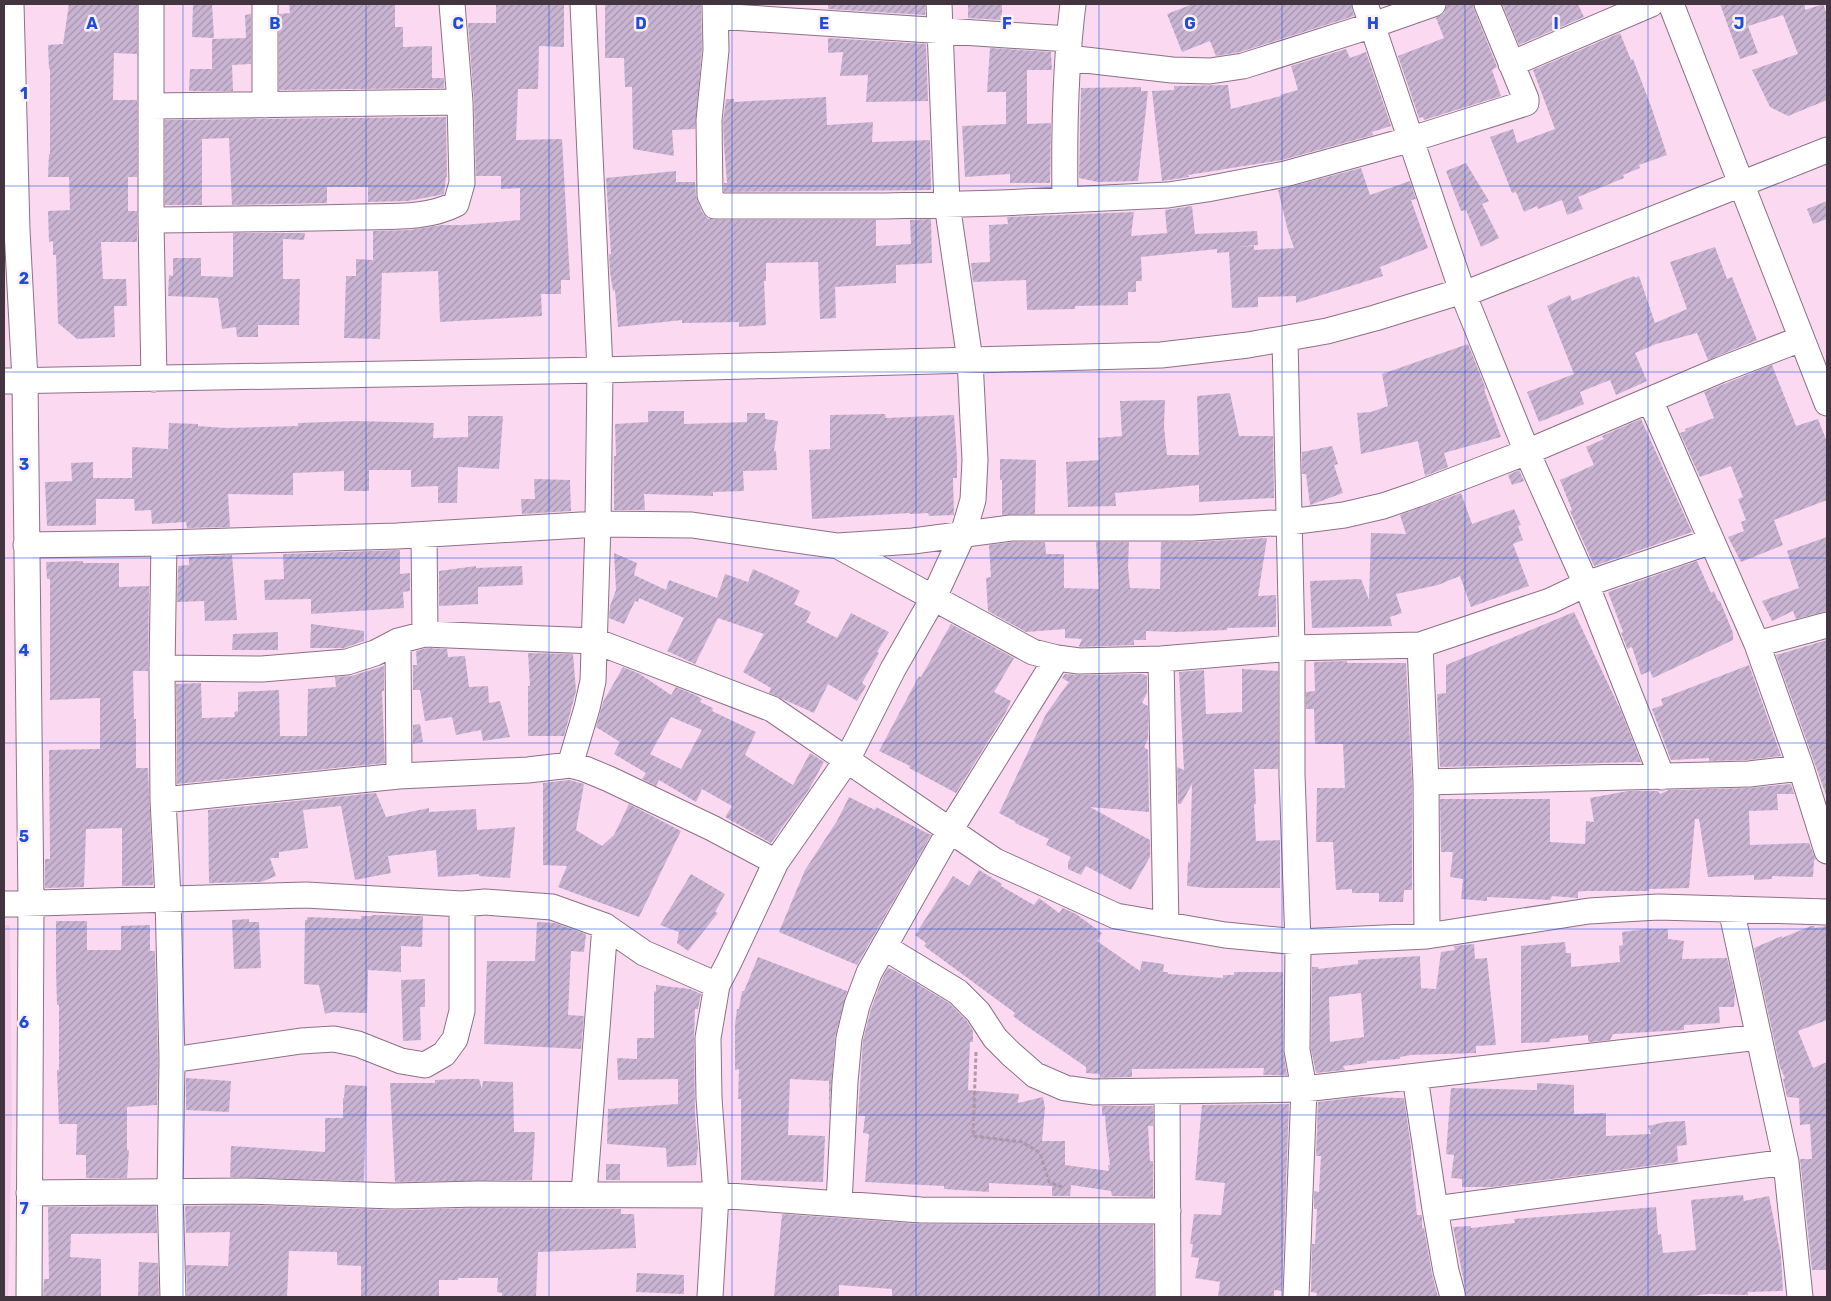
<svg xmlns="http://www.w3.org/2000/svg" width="1831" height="1301" viewBox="0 0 1831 1301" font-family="Rubik,sans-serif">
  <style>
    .built { fill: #f2cce8 }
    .building { fill: url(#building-hatch); fill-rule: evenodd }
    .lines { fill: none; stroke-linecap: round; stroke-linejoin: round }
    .minor-casing { stroke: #8d7085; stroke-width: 27 }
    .path { stroke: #af96a8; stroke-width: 3; stroke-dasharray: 4 2.5; stroke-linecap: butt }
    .minor { stroke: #fff; stroke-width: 25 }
    .grid { fill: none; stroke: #1d4ed8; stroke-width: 1; stroke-opacity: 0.55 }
    .grid-label { font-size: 16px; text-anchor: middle; font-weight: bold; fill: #1d4ed8; stroke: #fbeef7; stroke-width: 5; stroke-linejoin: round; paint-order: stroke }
  </style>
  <defs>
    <pattern id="building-hatch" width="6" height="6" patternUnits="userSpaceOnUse" patternTransform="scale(1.25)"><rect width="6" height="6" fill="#c9b5d3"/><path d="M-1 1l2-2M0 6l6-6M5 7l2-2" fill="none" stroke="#a594ad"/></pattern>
  </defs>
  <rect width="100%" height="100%" fill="#fbdaf1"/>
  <path class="built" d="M4,925h6l2,199 -4,173h-4z"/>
  <path class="building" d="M69,4h68v50l-23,-1 -1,47h24v77h-9v34h9v31h-36l2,37h23l1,27h-13l1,31 -38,2 -19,-16 -2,-68h-3v-14l-4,1 -1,-31 22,-1 -1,-33h-21l1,-23h1v-85h-1l-1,-24 15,-1z
    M193,4h19l2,34 -22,-1z
    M289,4h106v23h8v20l29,-1v32h12v10l-165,2v-76l11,-1z
    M496,4h68v43l-25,-1 -1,43h-20l-2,51 46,-1 8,141h-9v14h-20l1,22 -102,6 -2,-51 -56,2 -2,66 -36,-1 2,-62h10v-17l17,1v-29l37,-1 32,-5h21l57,-5v-32l-19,1v-13h-25l-2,-74 -6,-79h28z
    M605,4h96l1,45 -7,80 -23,1 2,26 -41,-7 -1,-62h-7l-1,-29h-19z
    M828,4h97v11l-97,-6z
    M968,4h34v16l-34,-2z
    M1193,4h158l3,12 -114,36 -24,4 -6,-15 -28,11 -15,-38z
    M1447,4h26l1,5 23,58 -5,3 9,26 -77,24 -1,-3 -4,1 -21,-62 46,-18 -8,-20 8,-5z
    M1502,4h76l6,13 -65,28z
    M1720,4h85v6l18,-6 4,10v86l-39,16 -18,-9 -18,-37 46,-16 -15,-39 -35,11 10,27 -18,6z
    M251,14v50l-19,1 1,26h-44l1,-22h22v-30l34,-1 -1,-23z
    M1620,33l11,27 2,-1 19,50 15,46 -28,10 1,3 -17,7 1,3 -46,19 5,12 -16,6 -5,-15 -24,9 -1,-3 -13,6 -8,-20 -4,1 -22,-56 23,-8 4,14 38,-14 -22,-59z
    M828,38l98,6 2,57 -62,1 2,-27 -28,1 3,-24 -15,1z
    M990,48l61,4 1,18h-25v54l24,-1 -1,60h-40v-9l-45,3 -3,-51 44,-2v-32h-19z
    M1346,49l4,9 16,-6 25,74 -19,6 1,3 -91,25 -94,15 1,2 -27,4 -10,-90 22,-1v-4l54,-1 3,24 50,-13 -1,-1 18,-5 -7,-24z
    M1141,87v4h7l-10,90 -40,1 -19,-4 2,-90z
    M826,97l1,28 46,-3 -1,20 58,-2 1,50 -207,2v-9h3l-3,-37 -1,-25 3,-22h8v3z
    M446,117l1,60h-1l-2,17 -4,1 -32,6 -40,1v-15h-41v16l-95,2 -3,-67 -27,1v66h-37v-85z
    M1466,163l23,38 -7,3 17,34 -18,9 -15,-37 -5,1 -15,-40z
    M1361,168l9,27 40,-14 6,18 -5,1 17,48 -48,19 3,9 -87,27v-7l-38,1v10l-26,1 -3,-56 -12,1v-4l-76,8 1,24h-6v11h-8v13l-53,1v3l-48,1 -1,-30 -53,2 -2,-19 19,-1 -1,-37 19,-1 -1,-7 127,-5 -3,24 36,-3 -2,-23 27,-4 3,28 62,-3 1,14 -22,2 18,-1v4l40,-2 -6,-17 -10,-41z
    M676,171v11h19l1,14 6,16 5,6 7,2h162v26l35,-2 -1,-24 21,-1 1,44 -36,2v18l-61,4 1,31 -16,1 -2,-57 -52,1v18h-2l2,44 -27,2v-5l-57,1v-3l-64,7 -3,-37 -2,1 -3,-19 -1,-18h2l-5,-76z
    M1827,201v18l-14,5 -6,-15z
    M233,233h72l-1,7 -21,-1v40h17l-1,46h-41v12h-21l-1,-10 -14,2 -4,-31 -50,-2 1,-21 4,1v-18h28v18l32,1z
    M1715,247l12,32 5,-2 25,63 -49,20 -11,-27 -41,11 -21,9 12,28 -31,14 -6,-15 -30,12 4,12 -45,18 -12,-30 47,-18 -27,-68 23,-11 2,6 62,-25 1,2 4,-2 16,47 32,-14 -17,-47z
    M1468,344l18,45h-2l17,48 -57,16 4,14 -23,9 -7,-35 -57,13 -4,-41 14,-1 17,-6 -6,-32z
    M1772,365l24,61 22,-7 9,23v58l-53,20 9,25 -42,17 -13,-25 16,-6 -3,-9 5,-2 -8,-21 5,-2 -12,-31 -31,11 -20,-44 6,-2 -1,-2 29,-11 -10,-26z
    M1230,393l9,43h34l1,62 -75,4v-17l-84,8 1,13 -48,1 -2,-45 33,-2 -1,-22 24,-2 -2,-35 45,-1 -1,27 3,28h32l-2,-59z
    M648,411h36v13l63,-2v-9h18v6l13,2 -4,30h2l1,19 -34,1 1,20 -31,1v4l-69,-2 1,16h-31v-54h2l-1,-32 33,-2z
    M885,414l1,4 68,-3 3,43v20h-4l1,37 -25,1 -1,-3 -18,1v-1l-98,6 -3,-69 21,-1v-34z
    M468,416h35l-4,53 -41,-2 -1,36h-19v-17l-27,1v-17h-42v21h-25v-20l-51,2v22l-65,-1 2,33 -43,1 -1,-6 -34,2 -1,-14 -16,1 -1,-12h-38v26l-49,1 -2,-44 27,-1 -1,-18 22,-1v16h39v-31l36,2 1,-26 29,1v2l28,2 72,-2v-3l57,-2 79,2 -1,15 35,-1z
    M1641,419l51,113 -98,34 -24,-55 2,-1 -12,-30 34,-15 -8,-18 18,-8 -2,-3z
    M1332,446l6,18 -4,1 9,28 -33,12 -4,-31h-4v-22z
    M1000,459l36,1 -1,54 -33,1v-35h-2z
    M1519,470l5,11 -12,4 -4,-10z
    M534,479l36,1 1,31 -49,3 -1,-15h14z
    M1461,493l11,31 42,-15 7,16 -3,1 5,14 -10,4 16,42 -58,21 -11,-31 -22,9 -42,9 6,19 -12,4 2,9 -80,2 -2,-47 51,-2 8,21 2,-67 35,1 -6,-19z
    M1827,537v74l-31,8 -3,-8 -21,10 -10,-20 37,-13 -12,-37z
    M1267,538l-9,58 18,-1v32l-49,1v2l-51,2 -30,-1v9h-12v5l-54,2 -1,-1 3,-7 -17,-1v-9l-39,3 -38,-21 -2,-33 5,-1 -2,-32 23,-3h33l1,12h18v34l35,1 -3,-47h33l-1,25 2,21 30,1 1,-47h33z
    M400,550v24l10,-1v18l-7,1 1,16 -93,6v-15l-46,1 -1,-20 20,-1 -1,-25z
    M614,553l23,10 -3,12 32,15 3,-10 48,18 8,-24 23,8 5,-13 29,13 18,9 -6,13 17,8 -5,10 31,16 14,-25 38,19 -12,20 2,1 -17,30 4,3 -9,15 -29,-17 -14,29 -45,-20 2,-5 -28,-16 21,-38 -46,-16 -23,46 -28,-13 17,-33 -45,-20 -1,4 -3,-1 -11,23 -15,-6 1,-12 6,-16z
    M232,555l5,65 -32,1 -1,-20 -27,1 1,-36 11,-1v-8z
    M83,561v2h36v24l30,-1 -1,85h-15l1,48h2v49h12l5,117 -31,1v-58l-36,1 -2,58 -39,1v-29h5l-1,-109 51,-1v-51l-50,2v-121h-3l-1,-17z
    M1697,561l14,32 3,-2 4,10h2l13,32v7l-80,38 -3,-7 -9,4 -9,-28 -5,2 -1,-4 -5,-12 2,-1 -15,-40z
    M476,566v2l46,-2 1,19 -45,2v17l-39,2v-35z
    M1574,612l47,99 20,51 -201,5 -3,-73 9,-1v-28z
    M311,624l53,7v10l-20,7h-34z
    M951,624l63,34 -20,34 17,9 -6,13 -49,79 -47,-25 1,-2 -31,-15 40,-75 2,1z
    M278,632v18h-46l1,-16z
    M1827,640v154l-1,1 -50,-140z
    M427,648l20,1 1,8 17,-1 4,31 19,-1 1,17 11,-2 10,36 -27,4 -2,-11 -25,5 -4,-18 -27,4 -5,-31h-7v-25h4l-1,-14z
    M528,653l45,1 3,37 -12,45h-36v-50h2z
    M1347,661v2h59l6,119v108h-8l-1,12h-24v-9h-27v-4l-16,1 -3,-48h-17l1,-54h28l-2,-44h-28l-1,-35h-8v-17l9,-1 -1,-29z
    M1749,665l32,91 -33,4 -39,1v-3l-38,2 -19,-51 11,-4 -2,-6z
    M384,666v25h-2l3,72 -208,21 -1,-100 25,-1 1,35 33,-1 -1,-5 4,-1v-19l41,-2 1,46h27l1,-47 28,-2 -1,-10 16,-1z
    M623,667l17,7 31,21 5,-8 19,8 7,4 -2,3 13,6 -1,3 44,21 -11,23 48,30 17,-32 14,9 -16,29 -37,52 -46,-26 7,-11 -30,-17 -6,13 -37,-22 -3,6 -14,-7 4,-6 -32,-19 6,-12 -24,-15 7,-25zM671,717l31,13 -21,39 -31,-15z
    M1242,669l36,2v98h-24l2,35h-2l2,37 24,-1v48h-74l-19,-2 1,-25 2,2 2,-79 -11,20h-3l-1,-37 7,3 -5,-98 25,-2 2,44 36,-2z
    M1065,674l14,1 64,-1 4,2v17l-5,10 6,3v33l-4,8 4,3 1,62 -59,-5 60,33v17l-19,33 -45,-24 -5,9 -13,-6v-7l3,-5 -25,-12 3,-6 -34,-16 1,-1 -17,-9 47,-99 23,-32 -7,-4z
    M420,724l3,18 -10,2v-19z
    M569,780l15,4 -8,46 26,16 12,-11 15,-31 52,27 -42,86 -81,-30 9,-21 -24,-1v-82z
    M1791,784l3,10h-17l1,16 -29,1 1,34 59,-2 7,17h-2l-1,17 -41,-1v3l-18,1v-5l-46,2 -9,-58h-4l-6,69 -40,1v2h-66l-5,1v6l-26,-2 -2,4 -63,-3v4l-26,-2 2,-20 -13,-2 3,-25h-12l-1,-53h110v43l35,2 1,-23 8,1 -4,-24 38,-7h30l2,3 9,-4 80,-2z
    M376,793l10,24 43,-9v4l47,-3 1,21 38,-3 -5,51 -31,-2v-2l-41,3 -2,-27 -48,6 3,17 -36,7 -14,-74 -38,4 5,38 -29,4v6h-9l6,18 -15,6 -52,1 -1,-73z
    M849,797l26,13 1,-3 55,28 -74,130 -78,-33 26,-62 32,-49z
    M979,870l23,14 -1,2 33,19 5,-7 20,15 4,-5 13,6 26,19 -5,8 43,30 2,-10 22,3 -1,8h5v2l55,4v-3h11v-3h49v78l4,25h-24l1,-7 -132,1v8l-32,1v-4l-14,-1v-6l-61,-42 -12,-9 2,-3 -91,-67 2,-3 -11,-8 38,-59 16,10z
    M691,874l34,20 -10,18 3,1 -30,38 -11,-8 2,-11 -19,-7z
    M372,915l51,1 -1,31 -21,-1v26l-33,-2 -1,43 -35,-1 -7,2 -6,-29 -15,-1 1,-64h2v-3l54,2v-3h11z
    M249,919v3h10l2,46 -27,1 -2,-49z
    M56,921h31v29h34v-24l29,-1v26h5l3,109 -1,45 -30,2v43h2l-2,28h-41v-23h-10l1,-31h-18l-2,-54h2v-65h-2l-1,-35z
    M537,922l18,1 31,11 -2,18 -13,-1 -3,64 16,1 -3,33 -97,-5 3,-83h48z
    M1811,926h3l1,2 12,-2v94l-29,11 15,37 14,-6v208h-15l-12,-111h12l-2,-35 -10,1 -1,-27 -12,-1 -4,-18 2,-1 -5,-11 -26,-119 28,-12v2z
    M1646,929h22v10l16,2 -2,18 45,-1 8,35 -1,14h-15l1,16 -36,2v5l-71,4 -3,6 -20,2 -2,-1v-6l-38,4v3l-29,1v-97l44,-4 1,11h5v14l49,-5 -1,-16 4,-1 -1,-13z
    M1474,944l1,15 12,-1 9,87 -20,1v7l-65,2 -11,2v2l-33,2v2l-24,3 2,4 -29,3 -5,-24 1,-82h6v2l40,-5v-4l62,-4 1,32 15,1 5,-37 14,-2 -1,-4zM1361,993l3,44 -34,5 -1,-45z
    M758,957l89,34 -12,46 -6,79v-35l-39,-2 -2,56 37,1 -2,46 -82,-2v-81h-3l1,-30 -4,1v-45l2,-16h2l3,-18h2z
    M888,968l6,2 55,33 18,18 6,10v11h-3l-2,48 51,4 -1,9 25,-6 2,11 -3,33h23v24l44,6 -1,-6h2l-4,-35 -1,-15 -3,1v-10h51v20h-5l2,35h3v36l-41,-1 -1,-5 -40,-6 -1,11h-18v-10l-63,-3v9l-45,-3v-3l-79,-4 4,-48 -6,-1 2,-17h-7l5,-76 8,-31 11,-30z
    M425,979v28h-5l1,33 -18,1 -2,-61z
    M656,985l34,4 11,5 -3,15h-3l-1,29 1,77 3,33 -2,17 -29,2 -1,-19 -59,-4 1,-35 70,-5v-25l-60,1 -1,-22 20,1v-21h17v-47l2,1z
    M186,1078l45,3 -2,31 -43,-2z
    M458,1079h21l3,10 1,-8 30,1 1,50h21l-3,48 -137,2 -5,-99h45v-3z
    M1537,1083l37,2v29l32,-1v23l45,-2 -3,-8 17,-4 20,-1 2,24 -10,1 1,16 -186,25h-30v-8l-11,-1 3,-23 -8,-1 5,-66 86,2z
    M345,1085l22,1 -3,95 -134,-4 1,-31 94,6v-34h18v-20h1z
    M1359,1097l45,1 7,49v13l6,55h5v13h2l8,46 6,23h-122l1,-4 -6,-1 1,-48h3l2,-35h-3v-18l5,1 2,-36h-5l2,-54z
    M1289,1104l-7,187 -8,-1v7h-56l2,-15 -25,-4 4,-20 -8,-1 2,-13h-3l4,-30 27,1 4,-32 -30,-3 7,-75z
    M606,1164h14v16h-14z
    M1743,1195l1,6 25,-5 12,60 2,35 -35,1v3l-39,-1 -24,3h-218l-14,-70 18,-1v2l44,-5 -1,-4 142,-12 2,28 3,-1 2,19 33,-3 -5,-50z
    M246,1205l148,5 84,-2 143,1v5h13l2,34 -98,4 -2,45h-34v-4l-5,-1 1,-14h-40v2h-19v17h-78v-31l-24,-1v-13l-48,-1 -2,46 -100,-1 -1,-31 42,1 2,-34 -44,1 -1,-27z
    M156,1206l1,27 -86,1 -1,23 31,2v38h-58l1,-18h5l-1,-72z
    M782,1214l139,10 232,1 1,72h-262v-8l-53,-4v12h-65z
    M139,1262l19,1 1,34h-21z
    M637,1273l47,2v19l-48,-2z"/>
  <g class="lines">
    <g class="minor-casing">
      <path id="minor" d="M11,4l6,226 8,150 6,524 -2,393
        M151,4v216l3,159
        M265,4v101
        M715,4l1,46 -7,70 1,75 5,11h170l116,-3 167,-8 39,-6 78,-15 127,-35 114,-36v-4l-39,-95
        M1365,4l97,287 65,161 59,132 76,193
        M1671,4l156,399
        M716,16l353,23
        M1068,58l104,12 38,1 33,-5 130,-41 60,-21
        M1511,64l140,-60
        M151,106l309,-4
        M1065,199c-1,-65 0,-131 8,-195
        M151,220c69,-1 138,-1 208,-3 32,-1 68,2 97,-13l6,-21 -2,-81 -8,-98
        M1285,339l7,309v127l6,167 -1,108 7,39 -8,208
        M4,381l596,-11 561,-15 87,-10 79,-14 48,-13 87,-27 7,1 358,-142
        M1650,400l107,244 44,124 26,83
        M424,535l1,99
        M164,543l-2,125 1,132 5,98 4,162 -2,131 3,106
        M26,545l138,-2 233,-7 201,-12 94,1 146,21 75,-5 98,-13h182l96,-6 55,-7 39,-9 35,-12 109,-42 193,-82 81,-31
        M838,546l195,106 24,6 22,3 82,-2 131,-11 128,-3 130,-44 36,-17 126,-43
        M398,641l1,135
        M1757,644l70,-19
        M1420,645l6,137 1,154
        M1161,659l5,266
        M162,668l100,1 85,-7 28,-9 23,-12 27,-7 170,7 177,68 223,152 121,55 109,19 73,7 129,-6 162,-25 69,-4 169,5
        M570,765l17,-57 6,-27 5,-157 2,-154 -17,-366
        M1426,782l323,-8 52,-6
        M163,800l236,-24 129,-6 42,-5 15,4 24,10 103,49 64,34
        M4,904l302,-9 156,9 23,-2 67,5 53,19 39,27 73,32
        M1731,909l55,253 14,135
        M884,947l74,45 20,20 17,26 16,16 24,21 30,13 28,4 211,-3 455,-52
        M172,1060l129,-19 33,-2 24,5 43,17 24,4 19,-11 11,-15 7,-28v-107
        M1415,1077l20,132 11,62 7,26
        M1167,1091l1,206
        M29,1193l217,-2 148,5 84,-2 238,1 205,15 247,1
        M584,1194l21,-268
        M839,1204l6,-122 4,-44 8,-33 12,-32 81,-143 107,-172
        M1435,1209l351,-47
        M710,1297l6,-102 -7,-97 -1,-60 9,-53 12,-23 47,-100 71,-102 46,-91 41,-72 29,-63 10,-34 2,-40 -5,-100 -23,-156 -8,-200"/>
    </g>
    <path class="path" d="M976,1052l-3,84 49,6 18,11 9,29 13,5"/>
    <use href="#minor" class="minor"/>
  </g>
  <path class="grid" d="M183,4v1293M366,4v1293M549,4v1293M732,4v1293M916,4v1293M1099,4v1293M1282,4v1293M1465,4v1293M1648,4v1293M4,186h1823M4,372h1823M4,558h1823M4,743h1823M4,929h1823M4,1115h1823"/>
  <g class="grid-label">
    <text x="92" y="29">A</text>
    <text x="275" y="29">B</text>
    <text x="458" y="29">C</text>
    <text x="641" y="29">D</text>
    <text x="824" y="29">E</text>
    <text x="1007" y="29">F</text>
    <text x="1190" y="29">G</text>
    <text x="1373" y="29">H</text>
    <text x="1556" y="29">I</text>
    <text x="1739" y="29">J</text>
    <text x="24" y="99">1</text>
    <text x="24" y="284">2</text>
    <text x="24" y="470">3</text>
    <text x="24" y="656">4</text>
    <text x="24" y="842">5</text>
    <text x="24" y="1028">6</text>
    <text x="24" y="1214">7</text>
  </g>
  <rect width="1831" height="1301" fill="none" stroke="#42353f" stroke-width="10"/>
</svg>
